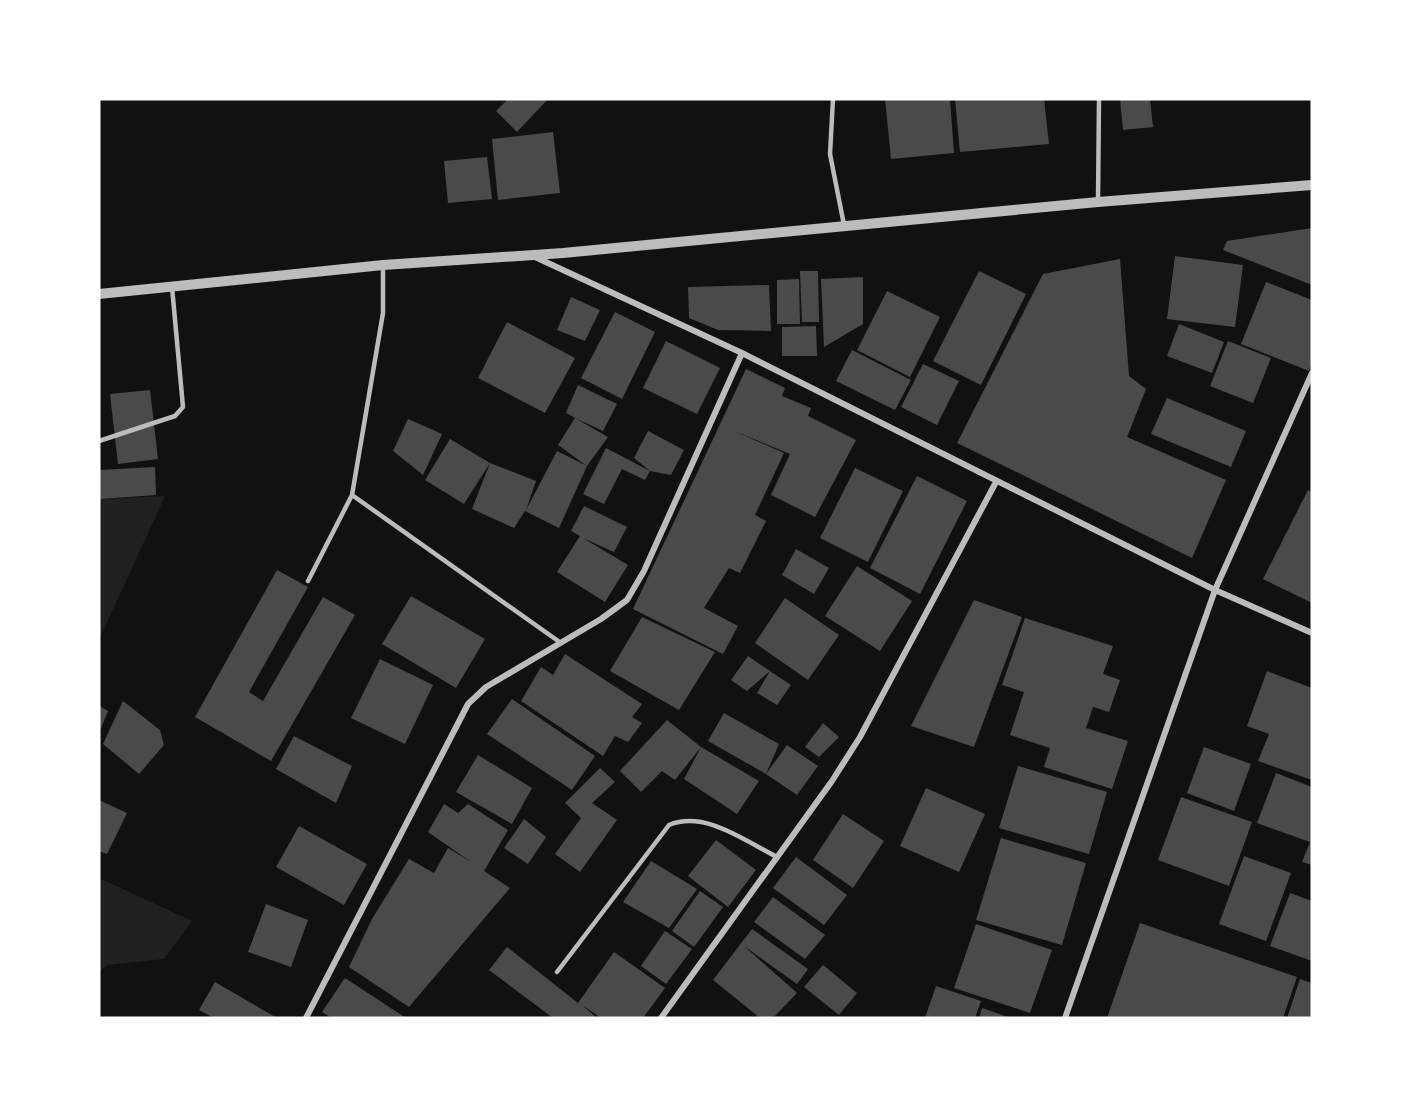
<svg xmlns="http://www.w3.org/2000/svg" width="1411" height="1117" viewBox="0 0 1411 1117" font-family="'IBM Plex Serif',serif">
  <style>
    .green { fill: #202020 }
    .building { fill: #4a4a4a }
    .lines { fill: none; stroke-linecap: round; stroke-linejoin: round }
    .service { stroke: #bcbcbc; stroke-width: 4.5 }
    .minor { stroke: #bcbcbc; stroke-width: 6 }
    .tertiary { stroke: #bcbcbc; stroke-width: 10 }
  </style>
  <rect width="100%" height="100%" fill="#111"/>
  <path class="green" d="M165,496l-66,144v-141z
    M99,878l93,43 -28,38 -57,6 -8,7z"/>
  <path class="building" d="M508,99h40l-31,33 -21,-21z
    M885,99h65l4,54 -63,6z
    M955,99h89l5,45 -89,8z
    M1120,99h30l3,28 -30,3z
    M553,132l7,61 -62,7 -6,-61z
    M487,157l5,42 -44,4 -4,-42z
    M1312,228v57l-89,-35 4,-9z
    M1175,256l68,9 -8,62 -68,-8z
    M1120,259l9,117 17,13 -19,48 99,43 -34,78 -235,-115 86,-169z
    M800,271h18l1,51h-17z
    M979,271l47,23 -45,91 -48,-24z
    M863,277v47l-39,23 -3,-68z
    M799,279l1,45h-23v-44z
    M1266,282l46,18v63l-3,8 -68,-27z
    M769,285l2,46 -53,-1 -29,-12 -1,-31z
    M887,291l53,26 -30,60 -53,-27z
    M571,297l29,13 -15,31 -28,-11z
    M615,312l40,20 -33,67 -41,-21z
    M507,322l68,36 -30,55 -67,-35z
    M1179,324l45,18 -12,31 -45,-17z
    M816,326l1,30h-35v-29z
    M666,341l54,27 -23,46 -54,-26z
    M1228,341l43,17 -18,45 -43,-17z
    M852,350l59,30 -16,30 -59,-29z
    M923,364l36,17 -22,44 -36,-18z
    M746,369l39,19 -3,8 29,12 -3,8 48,24 -41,77 -44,-22 19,-41 -58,-24 52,23 -29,62 11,6 -26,52 -11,-5 -25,40 34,18 -15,28 -90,-45z
    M578,385l39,19 -14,27 -28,-13 33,19 -21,29 -29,-21 17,-27 -9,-5z
    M150,390l8,69 -40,5 -8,-70z
    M1167,398l79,33 -15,36 -80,-33z
    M408,419l34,15 -19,41 -30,-24z
    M648,431l36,19 -13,25 -21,-4 -16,-13z
    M450,439l40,24 46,18 -10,29 31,-59 30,15 -28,62 -34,-17 -11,17 -42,-19 18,-46 -26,41 -39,-24z
    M606,448l44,23 -5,9 -23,-11 -18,35 -21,-10z
    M155,467l1,28 -57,4v-29z
    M855,468l48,23 -35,71 -48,-24z
    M917,476l50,25 -47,93 -50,-26z
    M1308,490l4,2v111l-49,-24z
    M584,506l43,21 -13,25 -31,-14 45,27 -23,37 -48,-30 23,-36 -9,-5z
    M796,549l33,19 -15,26 -32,-19z
    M857,566l55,35 -32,50 -55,-35z
    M277,570l31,17 -59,105 14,9 60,-104 32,18 -84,146 -76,-44z
    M411,596l74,43 -29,49 -74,-44z
    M785,598l54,37 -31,45 -53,-37z
    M974,600l48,17 -48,130 -63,-21z
    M642,617l73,35 -36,58 -69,-39z
    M1025,618l88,28 -10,28 17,6 -11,32 -16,-5 -7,21 42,13 -16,48 -68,-22 6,-19 -40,-13 14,-43 -22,-7z
    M565,654l77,50 -10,13 10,6 -14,19 -13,-6 -12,20 -82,-55 20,-34 12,8z
    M748,656l22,15 -23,20 -16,-11z
    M380,659l53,26 -28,59 -54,-26z
    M770,671l21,14 -14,20 -20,-12z
    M1267,671l45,17v92l-54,-19 11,-27 -22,-8z
    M512,699l83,57 -23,34 -85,-56z
    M123,701l37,29 4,15 -25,29 -36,-30z
    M99,706l9,5 -9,22z
    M724,713l55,31 -13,30 -58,-33z
    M667,720l34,27 58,34 -22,33 -53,-35 17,-32 -26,33 -13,-9 -21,21 -21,-21z
    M823,723l16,14 -20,20 -14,-10z
    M294,736l58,30 -16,37 -60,-34z
    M787,745l31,21 -21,29 -31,-21z
    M1204,747l47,17 -17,47 -47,-18z
    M478,755l54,33 -20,36 -56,-32z
    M1018,766l89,26 -18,62 -90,-26z
    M600,768l15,14 -23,21 25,17 -37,52 -25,-18 26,-36 -16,-15z
    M1276,773l36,14v78l-10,-3 8,-20 -53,-19z
    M926,788l59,26 -26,58 -59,-26z
    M1181,797l71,25 -23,64 -71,-26z
    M99,800l28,13 -20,41 -8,-3z
    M444,804l14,9 10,-9 40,26 -24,41 26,17 -101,119 -60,-40 23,-48 37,-60 25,14 14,-25 23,14 -43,-30z
    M843,814l41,27 -31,47 -40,-28z
    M524,819l22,18 -18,27 -24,-16z
    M299,826l68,38 -23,41 -68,-38z
    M1001,838l85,25 -24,82 -86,-25z
    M716,840l40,30 -28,37 -40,-31z
    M1244,856l47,17 -25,68 -47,-17z
    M796,857l51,38 -23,30 -51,-37z
    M651,861l46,28 -28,39 -46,-26z
    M700,891l23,16 -29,40 -22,-16z
    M1290,893l22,8v60l-42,-15z
    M773,897l52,38 -20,24 -51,-37z
    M266,904l42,16 -17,47 -43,-15z
    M1140,923l157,54 -14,41h-176z
    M976,924l76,26 -22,63 -76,-25z
    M752,929l56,40 -11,15 -53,-38 53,47 -24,25h-13l-47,-38z
    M665,931l27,18 -26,35 -25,-18z
    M507,947l71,56 36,-51 51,36 -22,30h-42l-20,-14 16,14h-44l-64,-48z
    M823,965l34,28 -18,22 -35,-28z
    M345,978l61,40h-74l-10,-6z
    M1300,979l12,4v35h-25z
    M215,982l62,36h-63l-15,-8z
    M936,986l45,15 -6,17h-50z
    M982,1008l29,10h-32z"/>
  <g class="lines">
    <path class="service" d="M833,99l-3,55 14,71
      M1098,202l1,-103
      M99,441l76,-25 8,-9 -11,-120
      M352,495l209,148
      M308,581l44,-86 31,-182v-48
      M557,972l112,-147c36,-15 76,16 108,32"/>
    <path class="minor" d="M535,257l207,96 473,237 97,43
      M306,1018l162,-314 18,-17 115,-68 26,-19 17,-29 98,-218
      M661,1018l171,-237 28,-44 136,-255
      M1065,1018l150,-428 97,-217"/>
    <path class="tertiary" d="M99,294l284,-29 180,-12 535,-51 214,-17"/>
  </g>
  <rect width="1411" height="1117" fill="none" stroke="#ffffff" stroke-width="201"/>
</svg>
